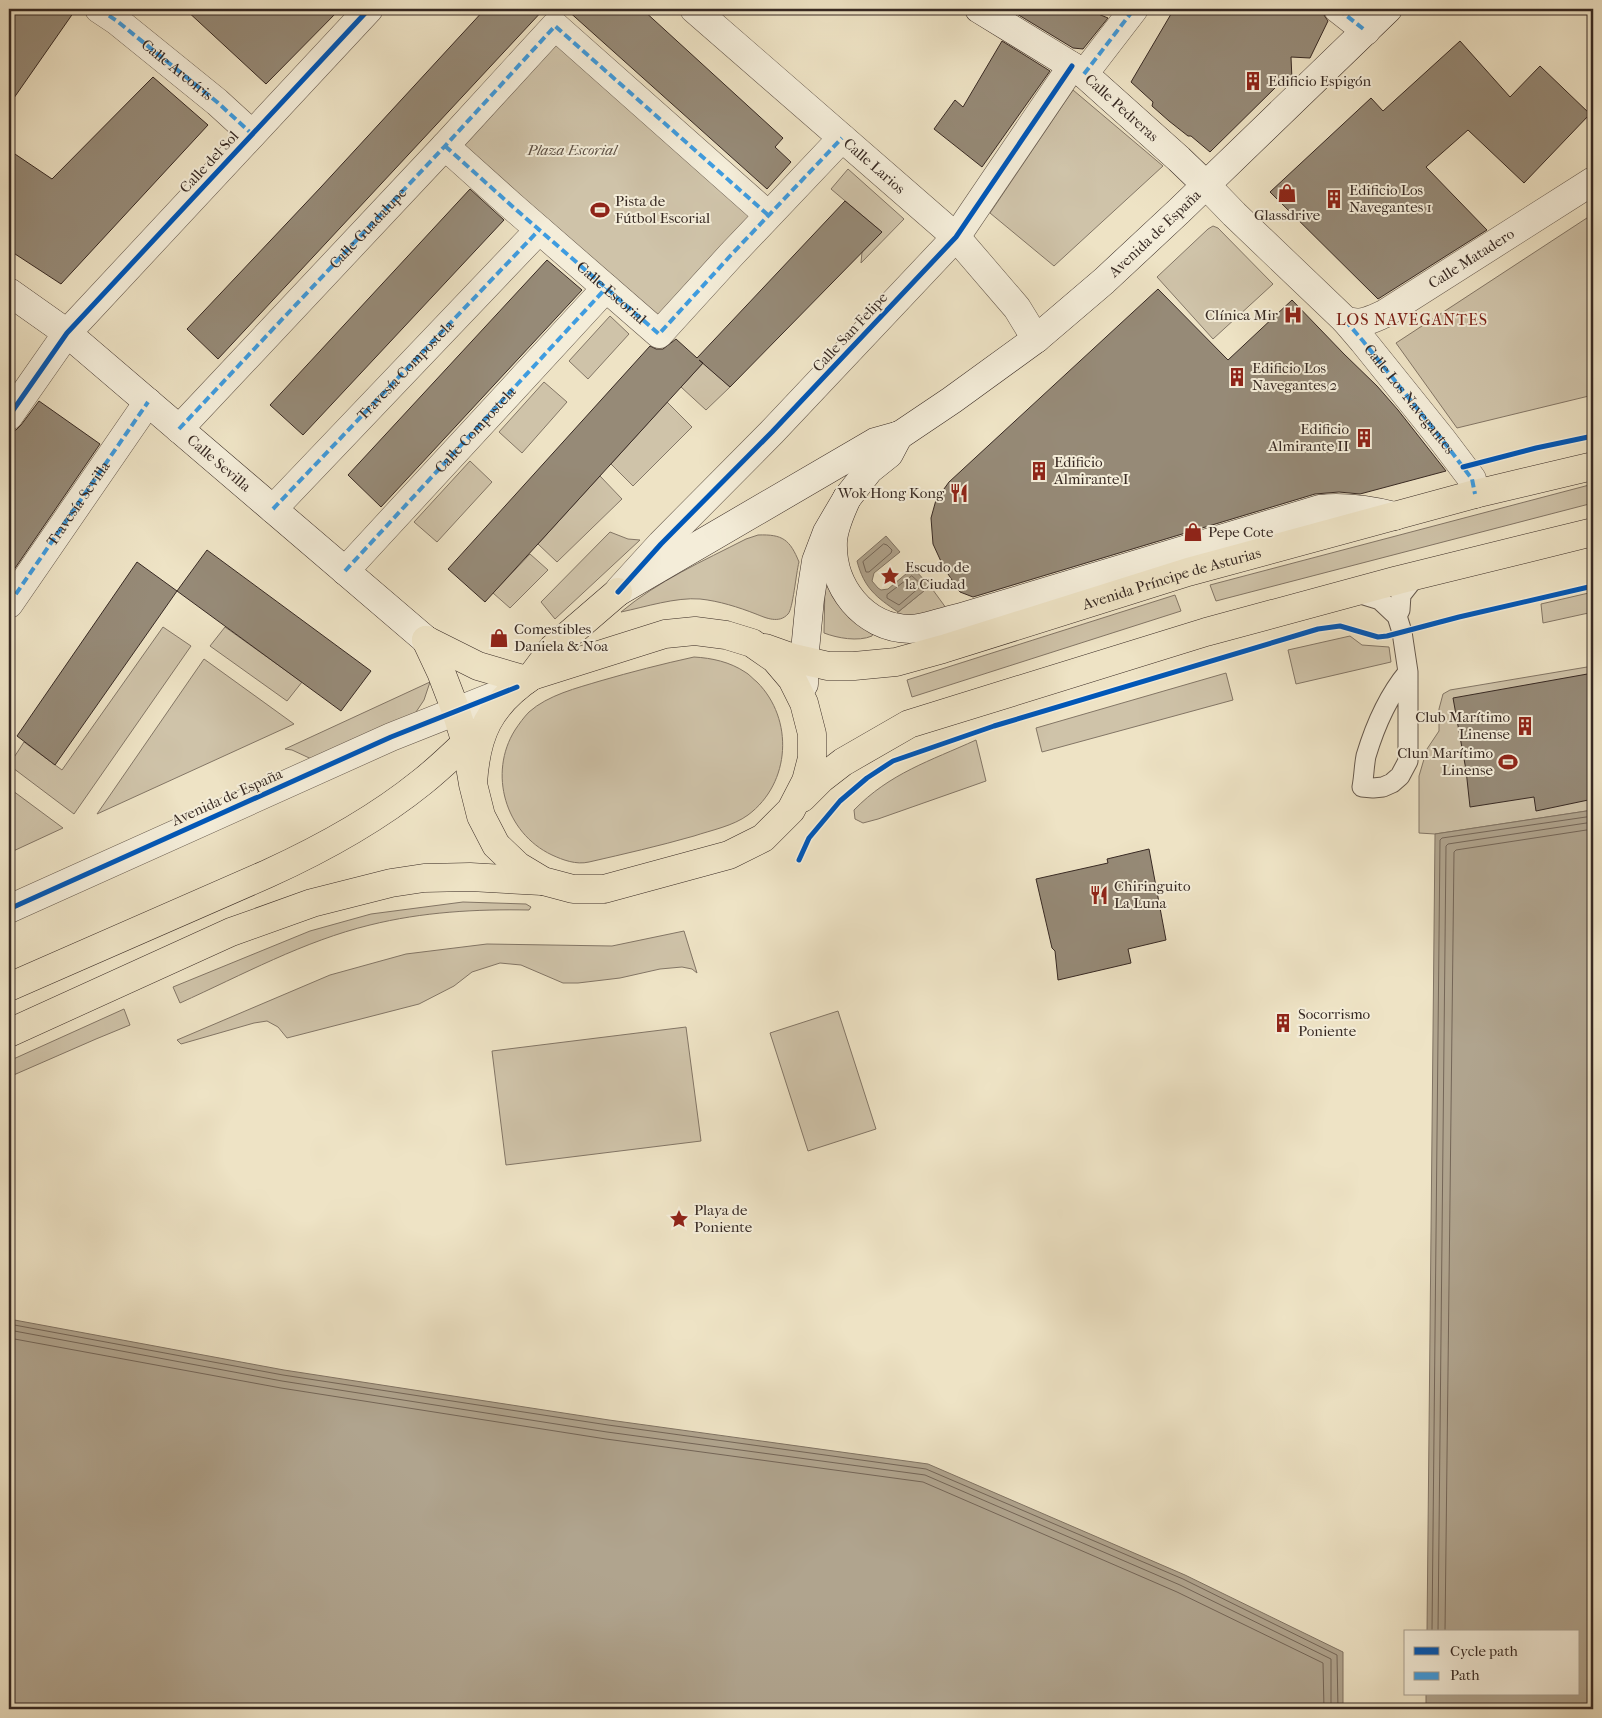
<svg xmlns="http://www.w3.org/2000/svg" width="1602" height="1718" viewBox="0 0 1602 1718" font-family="'IM FELL French Canon',serif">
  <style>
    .green { fill: #cfc3a9; stroke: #837666 }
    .water { fill: #b0a48e; stroke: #807363 }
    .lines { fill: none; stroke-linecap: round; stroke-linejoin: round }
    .shore { stroke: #746658; stroke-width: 1 }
    .building { fill: #968a77; stroke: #372923 }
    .service-casing { stroke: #65584c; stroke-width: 21 }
    .pedestrian-casing { stroke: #65584c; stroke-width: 29 }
    .minor-casing { stroke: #65584c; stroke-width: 29 }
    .tertiary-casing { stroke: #65584c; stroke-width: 29 }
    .secondary-casing { stroke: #372923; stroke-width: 29 }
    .trunk-casing { stroke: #372923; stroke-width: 29 }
    .service { stroke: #f4edd9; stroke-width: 19 }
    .pedestrian { stroke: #f4edd9; stroke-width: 28 }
    .minor { stroke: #f4edd9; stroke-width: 28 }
    .tertiary { stroke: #f4edd9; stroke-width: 28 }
    .secondary { stroke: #f4edd9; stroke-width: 28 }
    .trunk { stroke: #eee3c5; stroke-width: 28 }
    .quiet { stroke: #3e9ce0; stroke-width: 4; stroke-dasharray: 8 4; stroke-linecap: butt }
    .cycleway-casing { stroke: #f4edd9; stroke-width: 8 }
    .cycleway { stroke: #0057b8; stroke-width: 5 }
    .labels { text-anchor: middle; stroke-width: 4; stroke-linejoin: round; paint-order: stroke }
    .street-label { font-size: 15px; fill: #372923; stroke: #f4edd9 }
    .poi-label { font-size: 15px; fill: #372923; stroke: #f4edd9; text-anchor: start }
    .park-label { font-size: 15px; font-style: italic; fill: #5d5044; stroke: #f4edd9 }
    .neighbourhood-label { font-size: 16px; letter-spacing: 1px; fill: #7a1f14; stroke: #f4edd9 }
  </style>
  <rect width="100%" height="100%" fill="#eee3c5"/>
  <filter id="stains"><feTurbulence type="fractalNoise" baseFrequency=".004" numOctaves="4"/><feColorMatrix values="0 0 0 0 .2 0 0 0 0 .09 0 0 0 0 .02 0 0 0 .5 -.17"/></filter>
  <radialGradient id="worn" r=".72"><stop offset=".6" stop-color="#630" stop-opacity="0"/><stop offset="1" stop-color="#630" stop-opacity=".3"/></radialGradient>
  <path class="green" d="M555,26l213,189 -109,119 -214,-188z
    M1073,90l90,76 -109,100 -64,-53z
    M848,169l56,50 -43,44 1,-11 20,-20 -51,-43z
    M1593,214v181l-136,33 -61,-85z
    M1213,226l5,2 55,56 -60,55 -56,-62 51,-48z
    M610,316l19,18 -41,45 -19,-18z
    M703,363l27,24 -24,23 -25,-23z
    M544,382l23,20 -45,51 -23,-21z
    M667,402l25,25 -59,59 -22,-22z
    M470,461l22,21 -55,60 -23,-20z
    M600,476l22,23 -65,63 -19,-18z
    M1593,484v19l-377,98 -6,-16z
    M610,532l18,7 12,1 -85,79 -14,-17z
    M758,535c25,-1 32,5 41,27 -3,11 -6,47 -11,52 -9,10 -22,4 -32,0 -18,-7 -37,-13 -56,-15 -24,-2 -55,8 -79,13 37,-31 82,-51 125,-73z
    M530,554l18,16 -38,38 -17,-15z
    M825,582l10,17 38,34 -1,3c-14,6 -35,2 -48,-3z
    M930,586l19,26 -42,4 -10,-3z
    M1593,592v20l-50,11 -2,-19z
    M1175,595l6,16 -269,86 -5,-17z
    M163,627l28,19 -117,168 -65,-49 15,-23 38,28z
    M225,627l77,55 -15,19 -77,-55z
    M1350,636l12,9 27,2 2,15 -95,22 -8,-34z
    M694,657c18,1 36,5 51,15 4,2 8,7 12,10 37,37 34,101 -9,133 -15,11 -36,15 -54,21 -35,10 -70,18 -105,26 -13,3 -26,-2 -37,-7 -47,-22 -64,-82 -37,-125 4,-6 9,-13 14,-18 19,-17 48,-24 71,-31 31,-9 62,-17 94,-24z
    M204,659l90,65 -197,90z
    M1593,666v144l-158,24 -16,-1v-57l8,-27 12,-18v-22l4,-15 7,-4z
    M1226,673l7,27 -191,52 -6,-24z
    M430,682l-6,18 -10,15 -96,47 -26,-12 -7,-1z
    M976,740l10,41 -108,38 -15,4 -8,-4 -1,-9c36,-37 76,-49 122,-70z
    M9,788l54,40 -54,25z
    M463,902l63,2 5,3 -2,3c-53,-1 -107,2 -159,15 -66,16 -128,50 -190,78l-7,-16 137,-56 61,-17z
    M684,931l13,42 -5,-4 -10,-2 -22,2 -40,9 -42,5h-15l-42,-18 -21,-2 -28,9 -18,14 -35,18 -132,34 -9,-11 -11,-6 -13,2 -73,21 -4,-4 153,-65 76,-21 81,-10 125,2z
    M124,1009l6,16 -34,14 -87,38v-16z
    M838,1011l38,118 -68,22 -38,-118z
    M686,1027l15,114 -195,24 -14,-114z"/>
  <path class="water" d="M886,536l14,16 -26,21 -2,8 6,7 3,2 7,-1 25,-21 17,18 -32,26c-22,-15 -34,-24 -41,-51z
    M1593,810v899h-167v-15h152v-62h-151l8,-798z
    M9,1319l275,51 325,50 319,44 257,111 158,77v57h-1334z"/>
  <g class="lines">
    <path class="shore" d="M884,544l3,1 5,5 -1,3 -22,19h-3l-3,-10z
      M912,576l9,8 -1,3 -21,18 -12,-7v-3z
      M9,1324l274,51 325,50 318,44 257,110 154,76 1,54
      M9,1330l273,51 325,51 318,43 255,110 151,74v50
      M9,1338l272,50 325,51 317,43 254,110 146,71 1,46
      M1432,1632l8,-792 2,-2 151,-22
      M1438,1632l8,-786 2,-2 145,-22
      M1445,1632l9,-780 2,-2 137,-21"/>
  </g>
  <path class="building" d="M9,9h67l-67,96z
    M185,9h155l-74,75z
    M485,9h59l-326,350 -31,-30 134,-142z
    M566,9h76l141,129 -8,9 16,15 -24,27z
    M1020,9h66l22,9 -25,31 -10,-1 -56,-34z
    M1174,9h149l1,6 4,6 -18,37 -19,-1 1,23 -8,7 -6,-2 -68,67 -19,-16h-3l-19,-15 -17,-15 1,-4 -22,-20z
    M1002,41l48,30 -68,96 -48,-38 21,-29 8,7z
    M1460,41l50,56 30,-31 50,48 -66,69 -56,-53 -42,37 61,63 -109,69 -108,-107 101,-94 12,13z
    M153,77l55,48 -147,159 -52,-34v-100l43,29z
    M470,189l34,31 -201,215 -33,-30z
    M845,201l37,31 -152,155 -31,-27 4,3 -218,239 -37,-33 202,-223 6,3h7l13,-10 21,19z
    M547,260l35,30 -201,217 -33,-32z
    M1158,289l70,71 64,-60 52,54 33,32 21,24 48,61 -86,23 -21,-2 -24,2 -342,103 -13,-5 -16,-24 -11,-24 -2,-26 5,-18 13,-18z
    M39,401l61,43 -91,133v-146l7,-1 5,-5z
    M207,550l164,121 -30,40 -164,-120 -122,174 -38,-29 120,-174 40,29z
    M1593,673v126l-57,12 -2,-14 -64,10 -4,-37 -13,-72z
    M1149,849l17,91 -38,9 3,14 -73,17 -3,-29 -3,-3 -16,-69 72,-16 -1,-4z"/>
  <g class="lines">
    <g class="service-casing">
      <path id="service" d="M1354,592l26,8 17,16
        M1408,672c-20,24 -33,54 -42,84 -2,10 -2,21 -4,31l11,1 10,-1 9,-4 8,-7 8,-15v-89l-6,-40 -5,-16 3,-6 1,-15 11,-14 8,-5"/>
    </g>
    <g class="pedestrian-casing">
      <g id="pedestrian">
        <path d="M99,9l18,12 100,81 35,32"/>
        <path d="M1338,9l28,22"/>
        <path id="s1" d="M445,146l68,61 146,127 72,-79 111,-117"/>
        <path d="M1345,320l18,21 78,97 31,41 3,15"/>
        <path d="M179,429l266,-283 110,-120 213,189"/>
        <path d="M273,509l266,-279"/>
        <path id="s2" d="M345,571l261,-283"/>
      </g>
    </g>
    <g class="minor-casing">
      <g id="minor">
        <path id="s3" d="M694,9l262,228 61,71 19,31"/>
        <path d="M1084,74l50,-65"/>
        <path id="s4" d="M1206,185l28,29 111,106c15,6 25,0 39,-6l209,-133"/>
        <path d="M9,416l58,-83"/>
        <path d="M620,589l41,-45 111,-112 184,-195 116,-171"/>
        <path d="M9,604l139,-202"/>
      </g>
    </g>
    <g class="tertiary-casing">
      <path id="tertiary" d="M67,333l302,-324
        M9,909l382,-172 126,-50"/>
    </g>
    <g class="secondary-casing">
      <g id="secondary">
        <path id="s5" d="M979,9l93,57 12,8 95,85 27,26"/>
        <path id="s6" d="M9,292l58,41 359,307"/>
        <path d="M847,498c-6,14 -13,28 -14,43 -2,45 30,87 77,88 13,0 38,-9 52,-12l358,-108c26,-3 50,1 75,7"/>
        <path id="s7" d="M618,592l257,-150 25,-7 52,-35 84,-61 68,-58 75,-70 209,-202"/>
        <path d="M804,684v-23l6,-62 6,-38 11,-29 20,-34 22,-28 20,-16 10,-19"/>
      </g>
    </g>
    <g class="trunk-casing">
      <g id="trunk">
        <path d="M426,640l15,32 15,39 10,32 7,41 8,32 15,29 22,21 25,15 30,8h31l125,-34 34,-17 28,-28 15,-29 6,-23v-24l-8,-31 -12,-24 -17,-20 -23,-16 -26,-8 -31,-4 -30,3 -133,42c-43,29 -56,58 -59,108"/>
        <path d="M426,640l52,26 48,14"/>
        <path id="s8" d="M765,648l28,10 35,8h26l42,-4 47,-13 245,-77 287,-78 118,-28"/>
        <path d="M532,676l21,-28 65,-56"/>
        <path d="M802,798l19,-19 22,-17 66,-38 297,-92 192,-52 195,-48"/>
        <path d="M9,987l258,-113c55,-25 108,-54 155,-92 19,-15 37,-33 54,-49"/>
        <path d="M9,1033l222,-101 81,-29 79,-20 33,-5 46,-1 72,4"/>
      </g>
    </g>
    <use href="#service" class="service"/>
    <use href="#pedestrian" class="pedestrian"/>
    <use href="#minor" class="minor"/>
    <use href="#tertiary" class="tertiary"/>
    <use href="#secondary" class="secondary"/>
    <use href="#trunk" class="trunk"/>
    <g class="quiet">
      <path id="s9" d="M99,9l18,12 100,81 35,32"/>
      <path d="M1338,9l28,22"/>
      <path d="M1084,74l50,-65"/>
      <path d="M445,146l68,61 146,127 72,-79 111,-117"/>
      <path id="s10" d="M1345,320l18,21 78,97 31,41 3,15"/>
      <path id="s11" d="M179,429l266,-283 110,-120 213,189"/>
      <path id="s12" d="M273,509l266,-279"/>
      <path d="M345,571l261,-283"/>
      <path id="s13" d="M9,604l139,-202"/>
    </g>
    <g class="cycleway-casing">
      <path id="cycleway" d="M9,416l58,-83 302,-324
        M1463,467l73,-19 57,-12
        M618,592l43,-48 111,-112 184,-195 116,-171
        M799,860l10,-22 31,-37 27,-23 26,-17 101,-35 324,-97 22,-3 38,11 9,-1 72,-19 134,-31
        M9,909l382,-172 126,-50"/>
    </g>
    <use href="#cycleway" class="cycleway"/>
  </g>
  <defs>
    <g id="building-bare" transform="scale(1.5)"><path d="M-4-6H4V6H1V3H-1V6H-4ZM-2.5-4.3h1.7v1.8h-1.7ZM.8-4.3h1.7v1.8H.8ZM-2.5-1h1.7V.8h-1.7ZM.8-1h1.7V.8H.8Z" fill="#8f2418" stroke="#f4edd9" stroke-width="2.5" paint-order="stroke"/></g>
    <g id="shop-bare" transform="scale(1.5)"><path d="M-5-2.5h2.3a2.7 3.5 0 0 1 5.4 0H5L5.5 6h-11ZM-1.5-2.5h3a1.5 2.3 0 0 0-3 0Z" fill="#8f2418" stroke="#f4edd9" stroke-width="2.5" paint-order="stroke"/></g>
    <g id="stadium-bare" transform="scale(1.5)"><path d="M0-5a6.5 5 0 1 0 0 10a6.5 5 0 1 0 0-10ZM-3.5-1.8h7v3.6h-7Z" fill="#8f2418" stroke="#f4edd9" stroke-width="2.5" paint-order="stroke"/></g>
    <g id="hospital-bare" transform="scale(1.5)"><path d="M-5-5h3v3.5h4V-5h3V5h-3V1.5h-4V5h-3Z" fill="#8f2418" stroke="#f4edd9" stroke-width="2.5" paint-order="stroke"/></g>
    <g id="restaurant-bare" transform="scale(1.5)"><path d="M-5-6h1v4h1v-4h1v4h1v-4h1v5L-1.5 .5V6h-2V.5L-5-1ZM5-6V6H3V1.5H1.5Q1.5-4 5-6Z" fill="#8f2418" stroke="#f4edd9" stroke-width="2.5" paint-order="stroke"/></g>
    <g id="sight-bare" transform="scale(1.5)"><path d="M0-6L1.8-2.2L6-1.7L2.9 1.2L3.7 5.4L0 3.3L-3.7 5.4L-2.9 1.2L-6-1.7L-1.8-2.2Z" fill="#8f2418" stroke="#f4edd9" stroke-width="2.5" paint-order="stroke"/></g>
  </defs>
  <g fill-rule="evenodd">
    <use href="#building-bare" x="1253" y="81"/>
    <use href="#shop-bare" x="1287" y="193"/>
    <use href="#building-bare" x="1334" y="199"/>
    <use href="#stadium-bare" x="600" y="210"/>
    <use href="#hospital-bare" x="1293" y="315"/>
    <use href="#building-bare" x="1237" y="377"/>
    <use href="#building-bare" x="1364" y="438"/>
    <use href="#building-bare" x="1039" y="471"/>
    <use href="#restaurant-bare" x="959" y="493"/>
    <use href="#shop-bare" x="1193" y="532"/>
    <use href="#sight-bare" x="890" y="576"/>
    <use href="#shop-bare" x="499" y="638"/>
    <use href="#building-bare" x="1525" y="726"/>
    <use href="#stadium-bare" x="1508" y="762"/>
    <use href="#restaurant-bare" x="1099" y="895"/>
    <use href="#building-bare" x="1283" y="1023"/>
    <use href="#sight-bare" x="679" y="1219"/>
  </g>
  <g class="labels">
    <g class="street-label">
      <text dy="5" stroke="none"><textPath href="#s9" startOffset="99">Calle Arcoíris</textPath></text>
      <text dy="5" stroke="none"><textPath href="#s5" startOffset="174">Calle Pedreras</textPath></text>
      <text transform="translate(209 162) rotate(-47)" y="5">Calle del Sol</text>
      <text dy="5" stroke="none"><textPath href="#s3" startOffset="239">Calle Larios</textPath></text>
      <text dy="5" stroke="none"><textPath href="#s11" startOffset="276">Calle Guadalupe</textPath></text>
      <text dy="5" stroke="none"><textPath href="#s7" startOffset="649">Avenida de España</textPath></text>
      <text dy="5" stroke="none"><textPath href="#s4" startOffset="338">Calle Matadero</textPath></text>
      <text dy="5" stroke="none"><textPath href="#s1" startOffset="222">Calle Escorial</textPath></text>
      <text transform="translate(850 332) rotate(-47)" y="5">Calle San Felipe</text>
      <text dy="5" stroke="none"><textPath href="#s12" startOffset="192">Travesía Compostela</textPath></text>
      <text dy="5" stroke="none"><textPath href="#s10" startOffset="102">Calle Los Navegantes</textPath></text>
      <text dy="5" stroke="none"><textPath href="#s2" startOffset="192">Calle Compostela</textPath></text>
      <text dy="5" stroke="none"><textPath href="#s6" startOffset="271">Calle Sevilla</textPath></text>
      <text dy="5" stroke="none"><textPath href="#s13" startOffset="122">Travesía Sevilla</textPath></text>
      <text dy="5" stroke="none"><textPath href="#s8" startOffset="422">Avenida Príncipe de Asturias</textPath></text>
      <text transform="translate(227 797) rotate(-24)" y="5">Avenida de España</text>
    </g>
    <g class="poi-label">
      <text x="1268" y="86">Edificio Espigón</text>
      <text x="1349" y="195">Edificio Los<tspan x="1349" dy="17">Navegantes 1</tspan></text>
      <text x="615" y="206">Pista de<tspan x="615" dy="17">Fútbol Escorial</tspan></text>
      <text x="1287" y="220" text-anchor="middle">Glassdrive</text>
      <text x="1278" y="320" text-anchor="end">Clínica Mir</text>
      <text x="1252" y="373">Edificio Los<tspan x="1252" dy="17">Navegantes 2</tspan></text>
      <text x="1349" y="434" text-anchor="end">Edificio<tspan x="1349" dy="17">Almirante II</tspan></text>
      <text x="1054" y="467">Edificio<tspan x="1054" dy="17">Almirante I</tspan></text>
      <text x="944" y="498" text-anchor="end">Wok Hong Kong</text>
      <text x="1208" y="537">Pepe Cote</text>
      <text x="905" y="572">Escudo de<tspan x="905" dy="17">la Ciudad</tspan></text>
      <text x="514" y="634">Comestibles<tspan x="514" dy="17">Daniela &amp; Noa</tspan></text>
      <text x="1510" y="722" text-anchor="end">Club Marítimo<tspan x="1510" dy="17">Linense</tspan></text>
      <text x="1493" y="758" text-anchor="end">Clun Marítimo<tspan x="1493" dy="17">Linense</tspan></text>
      <text x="1114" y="891">Chiringuito<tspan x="1114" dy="17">La Luna</tspan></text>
      <text x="1298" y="1019">Socorrismo<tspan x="1298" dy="17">Poniente</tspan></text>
      <text x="694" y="1215">Playa de<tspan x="694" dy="17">Poniente</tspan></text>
    </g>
    <g class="park-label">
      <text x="572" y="155">Plaza Escorial</text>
    </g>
    <g class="neighbourhood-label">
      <text x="1412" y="325">LOS NAVEGANTES</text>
    </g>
  </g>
  <rect width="1602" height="1718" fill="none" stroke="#eee3c5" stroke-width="30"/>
  <rect x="10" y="10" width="1582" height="1698" fill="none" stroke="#372923" stroke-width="2.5"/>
  <rect x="15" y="15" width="1572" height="1688" fill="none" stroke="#372923"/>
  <rect x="1404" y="1630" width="175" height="65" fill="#f4edd9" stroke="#a89f90"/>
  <rect x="1414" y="1647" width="25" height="8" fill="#0057b8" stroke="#a89f90"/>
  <text x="1450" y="1656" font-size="15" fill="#372923">Cycle path</text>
  <rect x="1414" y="1672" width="25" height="8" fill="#3e9ce0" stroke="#a89f90"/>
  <text x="1450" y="1680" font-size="15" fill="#372923">Path</text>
  <rect width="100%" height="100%" filter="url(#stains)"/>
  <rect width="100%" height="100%" fill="url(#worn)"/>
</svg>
